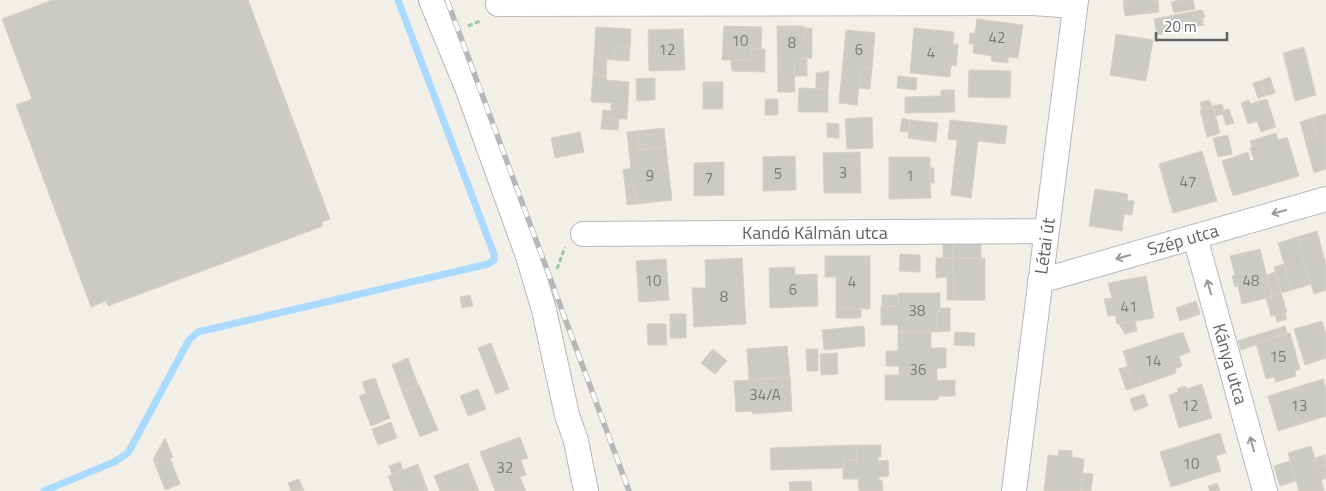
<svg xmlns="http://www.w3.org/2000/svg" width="1326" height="491" viewBox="0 0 1326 491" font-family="'Titillium Web',sans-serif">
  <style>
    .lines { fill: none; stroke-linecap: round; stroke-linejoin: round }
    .stream { stroke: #aadaff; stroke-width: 7 }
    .building { fill: #cccac5; stroke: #d6d1c6 }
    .street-casing { stroke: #b5b8bc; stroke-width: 26 }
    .path { stroke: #9cc7a9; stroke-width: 3; stroke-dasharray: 5 2.5; stroke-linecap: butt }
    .street { stroke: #fff; stroke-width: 24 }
    .rail-casing { stroke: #b6b7b8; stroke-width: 5.5 }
    .rail { stroke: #fff; stroke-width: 4; stroke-dasharray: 11; stroke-linecap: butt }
    .oneway { stroke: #979a9d }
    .labels { text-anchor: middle; stroke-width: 4; stroke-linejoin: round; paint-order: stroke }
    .number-label { font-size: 15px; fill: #7a7d7f }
    .street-label { font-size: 18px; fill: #5f6368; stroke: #fff }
  </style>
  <rect width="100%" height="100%" fill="#f1efe8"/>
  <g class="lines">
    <path class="stream" d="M44,491l70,-29 14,-9 61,-113 9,-8 290,-68 6,-4v-6l-96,-254"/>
  </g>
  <path class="building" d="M52,0h196l82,219 -8,3 1,4 -215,80 -2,-5 -15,6 -75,-202 16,-6 -30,-80z
    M1123,0h35l1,12 -34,4z
    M1180,0h13l2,9 -21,4 -3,-11z
    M1202,10l3,7 -3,1 2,7 -12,2 -2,-15z
    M1190,12l2,16 -35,7 -3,-16z
    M977,19l46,6 -5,33 -10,-1v6l-17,-2 1,-5 -19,-3 1,-9h-5l1,-11h5z
    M724,26l38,1 -1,22h-10v11h-29z
    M777,26h27v14h8v18h-18l1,34h-17z
    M596,27l35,2 -1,18 -15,-1 -1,14 -20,-2z
    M804,28h8v12h-8z
    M914,28l40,4 -1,12h5l-2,22 -5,-1 -1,12 -40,-4z
    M683,29l2,41 -36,1 -1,-41z
    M846,30l29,3 -3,35 -11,-1 -4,38 -18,-2z
    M1116,34l37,6 -7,41 -36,-6z
    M615,46l15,1 -1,14 -15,-1z
    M1304,47l12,48 -21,6 -12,-48z
    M751,49h14v23l-33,-1 -1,-11h20z
    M594,58l13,1 -1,17 -13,-1z
    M794,58h13v18h-13z
    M861,67l11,1 -2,21 -11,-1z
    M969,70l42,1 -1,27 -42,-1z
    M829,71l-1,18h-12v-16z
    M593,75l13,1v4l23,2 -2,37 -25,-1 1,-8 8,1v-8l-20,-1z
    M898,76l19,2 -1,12 -19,-2z
    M1270,77l5,16 -10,3 -5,-15z
    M655,78v22l-18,1 -1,-22z
    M1260,81l5,15 -7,2 -5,-15z
    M703,82h20v27h-20z
    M799,88l29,1v23h-30z
    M941,90h13l1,22 -50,1v-16l36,-1z
    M765,99h13v16h-13z
    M1267,99l9,28 -15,5 -4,-11 -9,3 -7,-21 8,-3 1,4z
    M1209,100l3,6 -10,3 -2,-7z
    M1222,104l2,7h-2l1,3 -7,2 -3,-10z
    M1213,106l7,27 -13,4 -7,-27z
    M1229,109l5,14 -8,2 -4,-14z
    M1326,114v55l-12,4 -9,-33 12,-4 -5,-18z
    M872,117l1,31 -26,1 -2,-30z
    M602,118l17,1 -1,11 -17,-1z
    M902,118l8,2 -2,12 -8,-1z
    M1312,118l5,18 -12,4 -5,-18z
    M910,120l28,3 -2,19 -28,-4z
    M950,120l57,6 -2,18 -27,-3 -7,57 -20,-3 6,-55 -9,-1z
    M827,123l12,1v14l-12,-1z
    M664,128l2,19 -27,3 -2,-19z
    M637,131l2,19 -10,1 -2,-19z
    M580,132l4,20 -29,6 -4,-20z
    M1276,133l2,7 9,-3 12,39 -66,20 -11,-35 26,-9 2,9 4,-1 -4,-12 2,-1 -2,-6z
    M1228,135l4,19 -14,3 -5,-19z
    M666,147l6,53 -36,4 -3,-20 -8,1 -2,-15 8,-2 -2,-17z
    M1202,151l15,50 -44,12 -14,-49z
    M860,152l1,41h-37l-1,-40z
    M795,156l1,34 -33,1v-34z
    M889,157h41v11h4v15h-4l1,15 -42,1z
    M724,162v33l-30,1v-33z
    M633,184l3,20 -9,1 -2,-20z
    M1095,189l33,5 -1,6 7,1 -2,14 -8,-1 -2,17 -33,-5z
    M1317,231l9,34v25l-12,4 -17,-57z
    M1297,237l14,47 -19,6 -14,-47z
    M943,243h10v15h-10z
    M953,243h28v15h-28z
    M1260,249l12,48 -30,7 -4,-18 -3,1 -3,-11 3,-1 -5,-19z
    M900,254l20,1v17l-21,-1z
    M825,256h45v53l-34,-1v-31h-11z
    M742,258l4,66 -52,3 -2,-39h14l-1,-28z
    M936,258h17l1,42h-7v-23l-11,1z
    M953,258h32v42h-31z
    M666,259l3,41 -30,2 -3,-41z
    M1284,264l8,26 -11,3 -7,-26z
    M795,267v8l22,-1 1,32 -48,2 -1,-40z
    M1275,272l6,21 -9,3 -5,-21z
    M1146,276l8,42 -37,6 -2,-9 -7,1 -4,-17 8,-1 -4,-15z
    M898,293h42v19h-4l1,20h-39v-7h-17v-19h17z
    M1281,293l6,19 -16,4 -5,-18z
    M470,295l3,11 -11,2 -2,-11z
    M882,295h16v11h-16z
    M1196,301l4,13 -20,7 -4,-13z
    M836,308l25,1v9h-25z
    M940,308h10v23l-13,1 -1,-20h4z
    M1285,313l2,6 -10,3 -2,-7z
    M670,314h16v24h-16z
    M1135,321l2,10 -12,3 -6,-10z
    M1322,321l4,13v24l-21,7 -11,-36z
    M647,324h19l1,21h-19z
    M864,326l1,20 -41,4 -2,-20z
    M1285,326l2,7 -31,10v2l-15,5 -3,-9z
    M931,331v17h15v20h-9v13l18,-1v16h-17v4h-53v-25h14v-9h-13v-15h12v-19z
    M955,332l20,1 -1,13 -20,-1z
    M1183,332l7,20 -11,4 3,10 -7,3 1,4 -34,12 -3,-9 -7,3 -9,-28z
    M1290,333l10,36 -5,2 1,5 -20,6 -2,-5 -8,2 -10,-36z
    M491,343l18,46 -13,5 -18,-46z
    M787,346l3,31 -41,3 -2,-31z
    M713,349l14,12 -12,13 -14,-11z
    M806,349h12v22h-11z
    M837,353l1,21 -17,1 -1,-21z
    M408,358l7,19 -16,6 -7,-18z
    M1128,366l4,13 7,-3 3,9 -16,5 -7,-21z
    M415,377l3,8 -16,7 -3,-9z
    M790,377l2,34 -40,3v-3l-16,1 -2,-31z
    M375,378l4,11 -13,5 -4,-12z
    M1323,379l3,10v27l-48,15 -10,-35z
    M1202,384l10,34 -33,10 -10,-33 9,-3 -1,-3 9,-3 1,3z
    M419,385l19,45 -18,7 -18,-45z
    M379,389l11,29 -19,8 -12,-30z
    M478,389l8,20 -18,7 -8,-20z
    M1144,394l4,12 -14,5 -4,-12z
    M391,422l6,16 -19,7 -6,-16z
    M1220,433l6,20 -10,3 5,15 -50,16 -11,-35z
    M520,437l8,21 -7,2 5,15 -6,2 6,14h-31l-15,-39z
    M165,438l8,19 -18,7 -2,-5z
    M857,445h24v12h-3v4l10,-1 1,16 -10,1v4l3,-1 1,11h-24l-1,-12h-15v-19h14z
    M857,445v15h-14v8l-72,2 -1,-22z
    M1311,446l7,22 8,-2v12l-5,2 3,11h-25l-11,-38z
    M1059,450l13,1v6l12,2 -3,32h-37l4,-36 10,1z
    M1325,455l1,11 -8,2 -3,-10z
    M170,458l10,26 -15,6 -10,-26z
    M1290,461l6,20 -16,5 -6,-20z
    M400,462l3,8 -11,4 -3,-8z
    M468,463l6,16 -5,2 -6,-16z
    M418,464l4,11 -30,12 -4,-11z
    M463,465l6,16 5,-2 5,12h-39l-6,-15z
    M1083,473l10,1 -2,17h-10z
    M422,475l6,16h-34l-2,-4z
    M299,479l5,12h-13l-3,-8z
    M811,481l1,10h-22l-1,-9z
    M1217,483l3,8h-10l-2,-5z"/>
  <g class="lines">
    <g class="street-casing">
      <path id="street" d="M431,0l37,90 60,166 16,54 23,105 9,26 10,50
        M498,4l535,-1 42,3
        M583,234l464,-3
        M1195,237l70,254
        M1040,281l286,-82
        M1014,491l62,-491"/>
    </g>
    <path class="path" d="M468,26l14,-6
      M557,269l8,-22"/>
    <use href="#street" class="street"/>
    <g class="rail-casing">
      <path id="rail" d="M447,0l182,491"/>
    </g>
    <use href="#rail" class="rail"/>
  </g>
  <defs><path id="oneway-shaft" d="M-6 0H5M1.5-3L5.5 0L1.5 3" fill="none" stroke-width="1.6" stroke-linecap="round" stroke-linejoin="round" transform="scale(1.25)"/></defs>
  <g class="oneway">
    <use href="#oneway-shaft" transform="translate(1279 212) rotate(164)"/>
    <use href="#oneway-shaft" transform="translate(1123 257) rotate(164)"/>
    <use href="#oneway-shaft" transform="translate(1209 287) rotate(-106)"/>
    <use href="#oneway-shaft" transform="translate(1252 444) rotate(-106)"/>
  </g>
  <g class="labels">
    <g class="number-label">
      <text x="997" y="43">42</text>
      <text x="740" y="46">10</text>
      <text x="792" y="48">8</text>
      <text x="667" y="55">12</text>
      <text x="859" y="55">6</text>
      <text x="931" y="58">4</text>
      <text x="843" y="178">3</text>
      <text x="778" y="179">5</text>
      <text x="650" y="181">9</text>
      <text x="910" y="181">1</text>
      <text x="709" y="183">7</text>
      <text x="1188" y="187">47</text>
      <text x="653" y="286">10</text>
      <text x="1251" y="286">48</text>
      <text x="852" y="287">4</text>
      <text x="793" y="295">6</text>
      <text x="724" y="302">8</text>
      <text x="1129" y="312">41</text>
      <text x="917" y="316">38</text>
      <text x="1278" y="362">15</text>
      <text x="1153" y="366">14</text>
      <text x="918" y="375">36</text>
      <text x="765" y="400">34/A</text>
      <text x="1190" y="411">12</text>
      <text x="1299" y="411">13</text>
      <text x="1191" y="469">10</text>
      <text x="505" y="473">32</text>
    </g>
    <g class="street-label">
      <text x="815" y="239">Kandó Kálmán utca</text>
      <text transform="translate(1183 240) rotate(-16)" y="6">Szép utca</text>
      <text transform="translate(1045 246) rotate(-82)" y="6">Létai út</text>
      <text transform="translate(1230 364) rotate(74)" y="6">Kánya utca</text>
    </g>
  </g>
  <path d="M1156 32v8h71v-8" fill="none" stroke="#5f6368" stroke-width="2.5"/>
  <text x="1164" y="32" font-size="15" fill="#5f6368" stroke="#ffffff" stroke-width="4" paint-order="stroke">20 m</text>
</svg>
